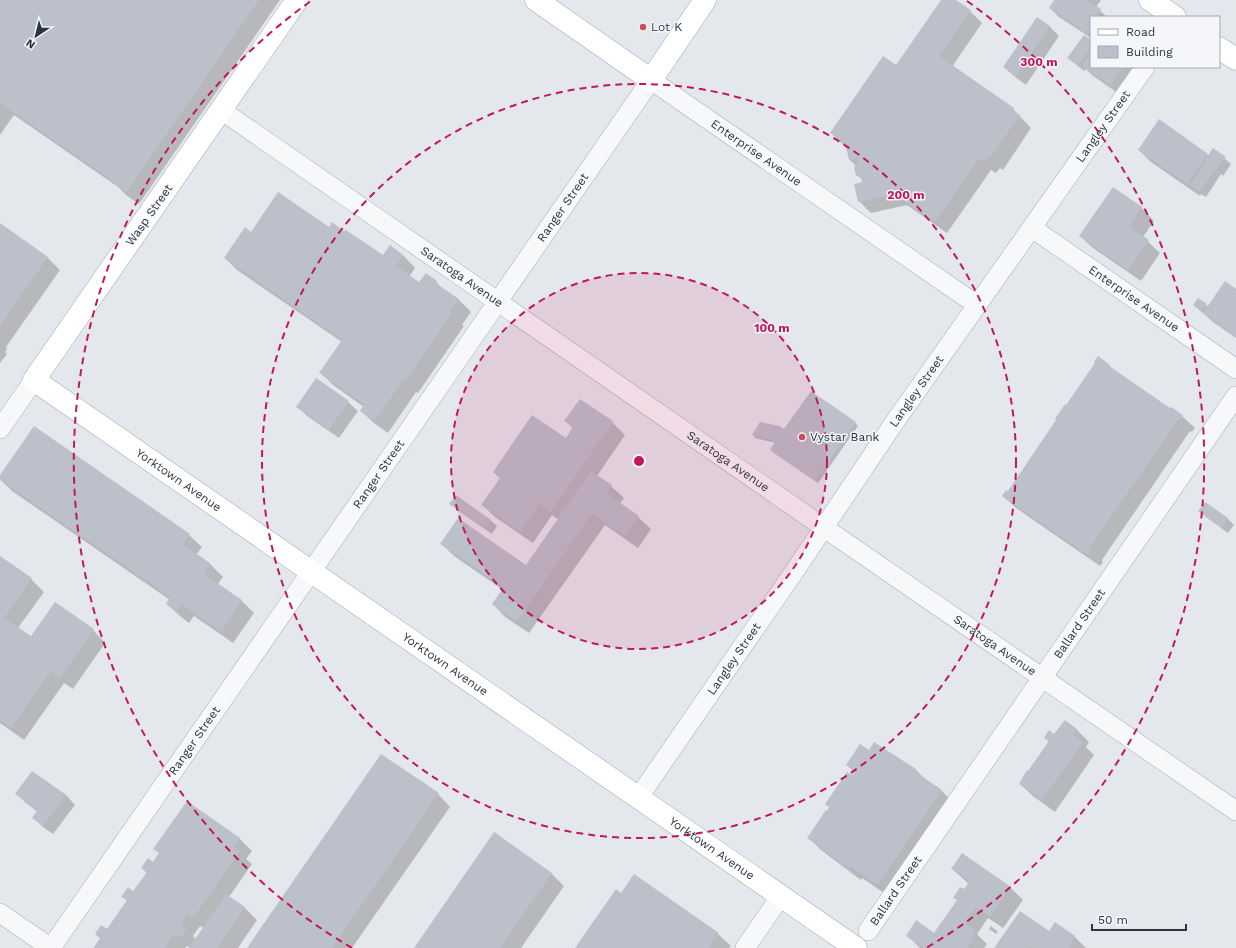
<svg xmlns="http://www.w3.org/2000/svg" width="1236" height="948" viewBox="0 0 1236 948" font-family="'Work Sans',sans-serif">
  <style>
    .shadow { fill: #0003; fill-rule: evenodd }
    .building { fill: #bbc0ca }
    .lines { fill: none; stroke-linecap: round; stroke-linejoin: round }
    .minor-casing { stroke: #a9aeb7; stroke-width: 20 }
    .major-casing { stroke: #a3abb8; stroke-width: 23 }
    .minor { stroke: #f7f8fa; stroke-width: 19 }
    .major { stroke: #fff; stroke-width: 22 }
    .ring { fill: none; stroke: #c2185b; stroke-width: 2; stroke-dasharray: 7 5 }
    .poi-dot { fill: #d1495b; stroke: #f4f6f9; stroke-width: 1.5 }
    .labels { text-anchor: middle; stroke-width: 3; stroke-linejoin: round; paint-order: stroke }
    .poi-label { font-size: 12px; fill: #2b3445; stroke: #f4f6f9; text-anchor: start }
    .street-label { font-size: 12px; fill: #2b3445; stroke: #f4f6f9 }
    .centre { fill: #c2185b; stroke: #f4f6f9; stroke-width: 2 }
    .ring-label { font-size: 12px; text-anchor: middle; font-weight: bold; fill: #c2185b; stroke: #f4f6f9; stroke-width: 3; stroke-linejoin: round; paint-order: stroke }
  </style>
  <rect width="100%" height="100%" fill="#e4e7ec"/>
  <path class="shadow" d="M0,0h280l-141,204 -13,-9 -8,-8 -104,-72 -14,20z
    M942,0h12l16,11 12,12 -30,44 61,42 18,19 -28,42 -3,-2 -4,5 -5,-3 -44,63 -40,-28 -36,8 -12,-12 4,-18v-3l-6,-5 -1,-9 -6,-6 -3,-12 -16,-15 66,-67z
    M1055,0h46l-5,7 11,10h-16v21l-32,-21 -9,-9z
    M1037,18l13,9 9,9 -33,49 -12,-9 -10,-9z
    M1091,41v26h46l-18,27 -27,-19 -6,-6 -2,2 -16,-13z
    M1159,121l50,35 5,-6 17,14 -8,12 -2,-2 -15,23 -5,-3 -1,2 -49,-34 -12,-12z
    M1113,188l29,20 12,13 -11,16 17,16 -19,28 -48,-33 -13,-12z
    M0,225l48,33 12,12 -54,77 1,2 -2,3 2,2 -7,9z
    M329,228l54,29 7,-10 13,8 12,13 -6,9 11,7 16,-2 8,8 15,10 12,12 -9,13 2,1 -46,67 -2,-1 -28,41 -14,-10 -13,-12 3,-4 -31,-22 -12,-12 21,-31 -105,-72 -12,-12 26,-25z
    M1236,291v47l-23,-16 -19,-17 4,-6 10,8z
    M1109,365l8,9 53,36 12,6 13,12 -3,4 -2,-1 -88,129 1,2 -3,4 -84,-58 -13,-12 5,-4z
    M580,400l32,22 13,13 -28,41 14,10 13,12 -4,6 18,13 13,12 -13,19 -33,-23 -76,108 -24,-16 -12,-13 10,-14 -49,-34 -13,-13 86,23 32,-46 -7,-5 -19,28 -38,-26 -12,-12 18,-26 -7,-7 72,-33 7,-10 -7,-8z
    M348,402l10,9 -19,27 -32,-22 -9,-9z
    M855,423l3,3 -40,57 -44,-30 -3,-3 5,-7 -21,-5 -2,-3z
    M0,477l189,58 13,12 -6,8 15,10 12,12 -5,7 24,17 12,12 -21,30 -39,-27 -5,7 -9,-7 -13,-12 3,-4 -158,-109 -12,-12z
    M456,496l35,25 6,5 -5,8 -35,-24 -6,-6z
    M1205,503l23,16 6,6 -6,8 -22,-16 -6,-6z
    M0,559l31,20 13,13 -26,36 13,10 62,-8 12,13 -32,46 -9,-6 -40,57 -24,-17z
    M1065,722l12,8 12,12 -3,5 8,8 -39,57 -22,-16 -13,-12 4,-6 -1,-1 4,-6 1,1 21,-30 -4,-4 9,-2z
    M869,751l28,6 19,13 11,11 15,10 12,13 -64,93 -28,-19 -1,2 -40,-30 -12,-12 46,-65 -8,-8z
    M32,772l34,23 9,10 -22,29 -10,-7 -9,-9 4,-6 -12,-9 -9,-9z
    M438,794l12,13 -98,141h-104z
    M187,802l53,37 12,12 -6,8 6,5 -23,33 16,11 12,12 -19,28h-48l-3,-2 -2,2h-89l5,-9 -5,-5 11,-4 21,-29 -5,-5 10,-3 14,-20 -5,-5 12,-5 6,-9 -5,-5zM200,926l4,2 -8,11 -3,-3z
    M494,834l58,40 12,12 -43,62h-106z
    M952,869l58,18 13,13 -20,28 -15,-10 -11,16 10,10 -3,4h-64l-13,-13 28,-1 23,-33 -4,-4 10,-6 5,-7z
    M621,894l97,40 13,12 -2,2h-152z
    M1056,924l19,13 11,11h-90l54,-15z
    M991,926l7,6 -2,2 -7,-5z"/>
  <path class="building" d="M0,0h259l-133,193 -13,-10 1,-1 -114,-79z
    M941,0h15l15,10 -32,46 75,52 -1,3 7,4 -30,43 -3,-1 -3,5 -5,-4 -44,64 -41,-28 -36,8 -4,-18 8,-2 -1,-4 -5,-3 -2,-7 4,-6 -1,-3 -8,1 -4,-17 -15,-10 53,-77 13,9z
    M1054,0h33l14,9 -5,8h-5v8l-5,8 -37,-25z
    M1037,17l13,9 -34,50 -13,-9z
    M1084,35l7,5v7l-13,19 -11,-8z
    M1091,53v14h32l-13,19 -28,-20z
    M1159,119l49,35 -21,30 -49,-34z
    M1213,148l13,9 -10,13 -1,-1 -15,23 -10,-7 16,-23 -2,-1z
    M1113,187l29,20 -13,20 20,13 -21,30 -49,-34z
    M278,192l51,35 3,-5 12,9 2,-1 37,25 7,-10 13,10 -7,11 23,16 7,-9 11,8 -2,2 24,16 -9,13 2,1 -47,68 -2,-1 -28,41 -15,-10 4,-7 -45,-31 23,-33 -118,-82 21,-31 6,5z
    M0,223l48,34 -48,69z
    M1225,281l11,8v48l-33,-24z
    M1198,298l9,6 -5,8 -9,-7z
    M1098,356l12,9 -1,1 61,42 1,-1 12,8 -4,6 -1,-1 -88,127 2,1 -4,7 -86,-59 4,-6 2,1 48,-71 -1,-1 10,-15 1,1 29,-42 -1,-1z
    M316,378l33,23 -20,29 -33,-23z
    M811,391l45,31 -41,59 -45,-31 5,-8 -5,-3 -18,-4 8,-13 20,4 4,3z
    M580,399l33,22 -62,91 -12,-8 -19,28 -39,-27 19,-27 -7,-6 39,-57 34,23 7,-11 -9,-6z
    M34,426l156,108 -7,10 28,20 -7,10 38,26 -21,32 -40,-28 -5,7 -10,-7 4,-7 -170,-117v-5z
    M591,471l21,14 -6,8 33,23 -14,20 -33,-23 -75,109 -25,-18 12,-17 -64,-43 18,-26 68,47z
    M456,495l35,25 -6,8 -36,-24z
    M1205,502l23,16 -6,10 -24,-17z
    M0,556l32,22 -28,40 27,18 24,-34 39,27 -34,49 -9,-7 -40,57 -11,-8z
    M1065,720l12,9 -4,6 10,7 -41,58 -23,-16 8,-14 1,1 21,-30 -5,-3 5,-8 5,4z
    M874,742l42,27 -2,2 28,19 -65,95 -27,-19 -2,2 -41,-30 19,-28 1,1 2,-4 -4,-3 22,-32 5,3 3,-4 -9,-6 14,-21 9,6z
    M381,754l58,39 -107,155h-85z
    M32,771l34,24 -23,31 -11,-8 6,-8 -23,-16z
    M187,801l53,37 -6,9 6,4 -47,67 -6,-4 -6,10 6,4 -7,10 -6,-4 -10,14h-69l-1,-1 6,-9 -5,-4 6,-9 6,4 20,-29 -6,-3 7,-10 5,4 14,-19 -6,-4 7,-10 5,4 6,-9 -6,-4z
    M494,832l58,41 -52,75h-86z
    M962,853l49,34 -21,30 -14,-10 -12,16 11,8 -4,6 2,2 -6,9h-43l-18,-12 10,-16 18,13 23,-33 -4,-2 7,-11 4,2 6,-8 -19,-12z
    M634,874l85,59 -11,15h-133l41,-59 5,4z
    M226,894l19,13 -28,41h-28z
    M1020,911l29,20 6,-9 20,14 -7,11 2,1h-38l-2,-2 -2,2h-34z"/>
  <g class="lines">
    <g class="minor-casing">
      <g id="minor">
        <path id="s1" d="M221,110l618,428 397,273"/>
        <path id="s2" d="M1032,228l204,141"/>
        <path d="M0,429l34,-49"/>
        <path id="s3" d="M638,798l160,-232 96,-143 251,-356"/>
        <path id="s4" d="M0,913l51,35 600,-868 326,225"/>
        <path id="s5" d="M868,931l368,-535"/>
        <path d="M745,948l36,-52"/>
      </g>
    </g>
    <g class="major-casing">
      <g id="major">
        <path id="s6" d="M297,0l-263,380 822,568"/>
        <path d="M536,0l115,80 54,-80"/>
        <path d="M1150,0l25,17"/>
        <path d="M1219,48l17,11"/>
      </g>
    </g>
    <use href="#minor" class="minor"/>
    <use href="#major" class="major"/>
  </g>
  <circle cx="639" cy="461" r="188" fill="#c2185b" fill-opacity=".12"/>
  <g class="ring">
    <circle cx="639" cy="461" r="188"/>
    <circle cx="639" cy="461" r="377"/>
    <path d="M352 948A565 565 0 0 1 311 1M967 1A565 565 0 0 1 926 948"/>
  </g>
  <g class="poi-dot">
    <circle cx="643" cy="27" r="4"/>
    <circle cx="802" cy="437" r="4"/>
  </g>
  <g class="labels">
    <g class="poi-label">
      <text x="651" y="31">Lot K</text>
      <text x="810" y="441">Vystar Bank</text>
    </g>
    <g class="street-label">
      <text dy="4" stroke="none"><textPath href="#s3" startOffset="817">Langley Street</textPath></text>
      <text dy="4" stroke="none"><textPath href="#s4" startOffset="1245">Enterprise Avenue</textPath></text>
      <text dy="4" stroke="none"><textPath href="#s4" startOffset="962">Ranger Street</textPath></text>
      <text transform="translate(149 215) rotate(-55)" y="4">Wasp Street</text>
      <text dy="4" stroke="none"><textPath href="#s1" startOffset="293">Saratoga Avenue</textPath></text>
      <text dy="4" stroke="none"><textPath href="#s2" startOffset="124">Enterprise Avenue</textPath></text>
      <text dy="4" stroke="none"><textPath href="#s3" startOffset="493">Langley Street</textPath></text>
      <text dy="4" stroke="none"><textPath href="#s1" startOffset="617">Saratoga Avenue</textPath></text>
      <text dy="4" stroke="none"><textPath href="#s4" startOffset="638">Ranger Street</textPath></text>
      <text dy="4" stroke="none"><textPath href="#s6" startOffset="638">Yorktown Avenue</textPath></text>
      <text dy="4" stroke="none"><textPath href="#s5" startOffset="373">Ballard Street</textPath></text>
      <text dy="4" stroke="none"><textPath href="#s1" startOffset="941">Saratoga Avenue</textPath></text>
      <text dy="4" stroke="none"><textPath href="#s3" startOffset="169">Langley Street</textPath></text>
      <text dy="4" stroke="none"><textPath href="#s6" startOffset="962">Yorktown Avenue</textPath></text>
      <text dy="4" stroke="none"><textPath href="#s4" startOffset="314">Ranger Street</textPath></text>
      <text dy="4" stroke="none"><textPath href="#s6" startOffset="1286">Yorktown Avenue</textPath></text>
      <text dy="4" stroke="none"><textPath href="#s5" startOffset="49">Ballard Street</textPath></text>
    </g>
  </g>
  <circle cx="639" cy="461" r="6" class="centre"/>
  <g class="ring-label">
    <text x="1039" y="66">300 m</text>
    <text x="906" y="199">200 m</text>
    <text x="772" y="332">100 m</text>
  </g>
  <rect x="1090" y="16" width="130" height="52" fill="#f4f6f9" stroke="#a4a8b1"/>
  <rect x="1098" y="29" width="20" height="6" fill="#ffffff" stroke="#a4a8b1"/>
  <text x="1126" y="36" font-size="12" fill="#2b3445">Road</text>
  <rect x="1098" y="46" width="20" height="12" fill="#bbc0ca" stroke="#a4a8b1"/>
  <text x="1126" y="56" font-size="12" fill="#2b3445">Building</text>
  <g transform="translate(36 36) rotate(215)" stroke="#f4f6f9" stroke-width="3" paint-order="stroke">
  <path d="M0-3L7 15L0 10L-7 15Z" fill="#2b3445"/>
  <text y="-6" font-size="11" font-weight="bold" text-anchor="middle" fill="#2b3445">N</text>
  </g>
  <path d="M1092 924v6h94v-6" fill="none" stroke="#2b3445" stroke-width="2"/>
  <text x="1098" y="924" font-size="12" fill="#2b3445" stroke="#f4f6f9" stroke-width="3" paint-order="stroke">50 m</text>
</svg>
